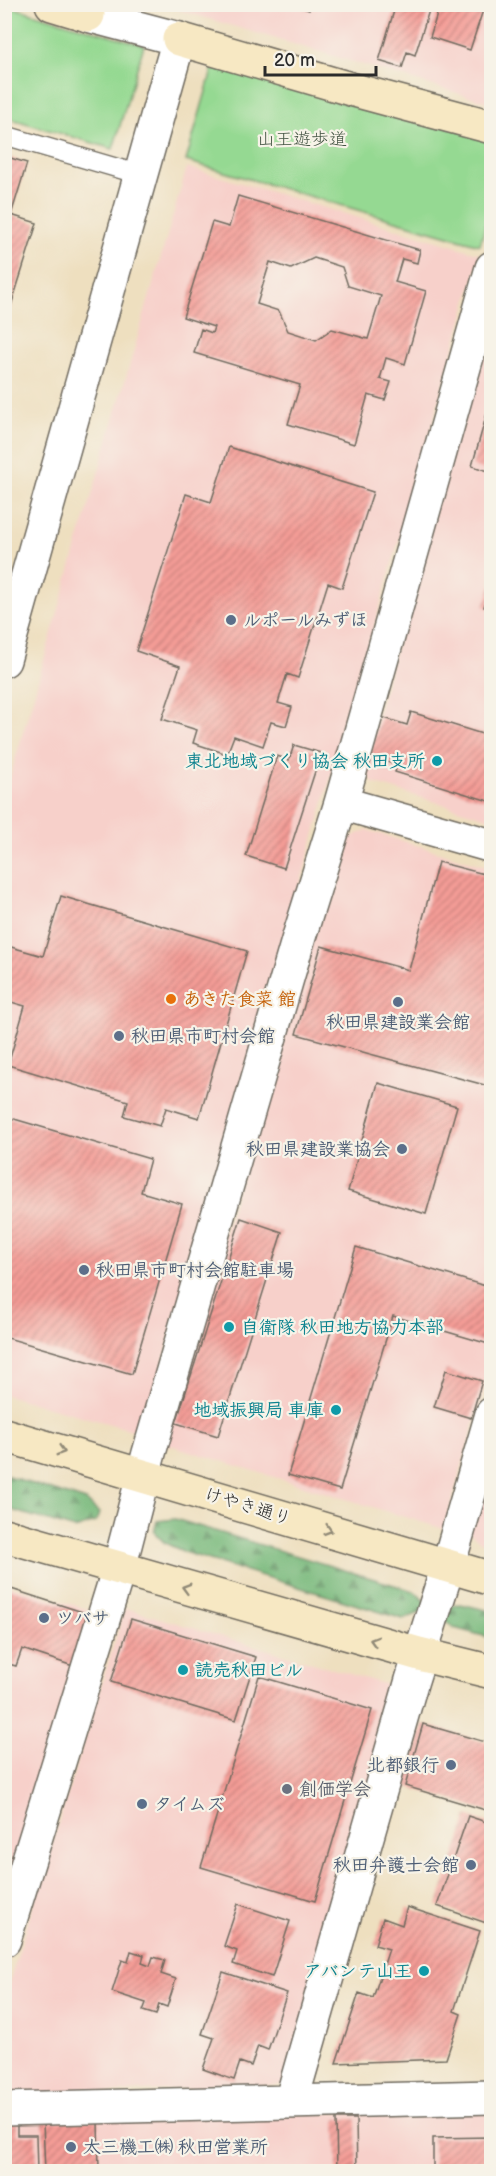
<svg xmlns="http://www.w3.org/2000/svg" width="496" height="2176" viewBox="0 0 496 2176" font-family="'Balsamiq Sans','Klee One',sans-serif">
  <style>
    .built { fill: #f7d0ca }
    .green { fill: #95d992; stroke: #60825e; stroke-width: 1.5 }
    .forest { fill: url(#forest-firs); stroke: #527254; stroke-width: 1.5 }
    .building { fill: url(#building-hatch); fill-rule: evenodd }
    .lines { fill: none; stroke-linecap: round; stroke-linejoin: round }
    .lane-casing { stroke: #6f6a5f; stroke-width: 21 }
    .street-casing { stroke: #6f6a5f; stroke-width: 36 }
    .secondary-casing { stroke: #6f6a5f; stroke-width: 36 }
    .lane { stroke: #fff; stroke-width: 18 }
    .street { stroke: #fff; stroke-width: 33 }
    .secondary { stroke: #f7e8c3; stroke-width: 33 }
    .oneway { stroke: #918a77 }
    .service-dot { fill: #5c6f8a; stroke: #f7f3e8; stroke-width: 2 }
    .culture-dot { fill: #0f9aa8; stroke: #f7f3e8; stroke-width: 2 }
    .food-dot { fill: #e8710a; stroke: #f7f3e8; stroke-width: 2 }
    .worship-dot { fill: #6b7280; stroke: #f7f3e8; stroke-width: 2 }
    .labels { text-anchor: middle; stroke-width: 4.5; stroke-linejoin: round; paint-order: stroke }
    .park-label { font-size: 18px; fill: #465645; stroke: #f7f3e8 }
    .service-label { font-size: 18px; font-weight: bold; fill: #4e5e75; stroke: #f7f3e8; text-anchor: start }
    .culture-label { font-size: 18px; font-weight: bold; fill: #0d838f; stroke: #f7f3e8; text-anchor: end }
    .food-label { font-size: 18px; font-weight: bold; fill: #c56008; stroke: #f7f3e8; text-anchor: start }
    .street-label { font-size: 18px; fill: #2b2b2b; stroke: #f7f3e8 }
    .worship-label { font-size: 18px; font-weight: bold; fill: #5b616d; stroke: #f7f3e8; text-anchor: start }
  </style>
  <defs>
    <pattern id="forest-firs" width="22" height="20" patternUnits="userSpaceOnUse" patternTransform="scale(1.5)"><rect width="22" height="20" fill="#78b97c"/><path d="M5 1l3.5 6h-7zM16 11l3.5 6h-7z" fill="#639766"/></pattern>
    <pattern id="building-hatch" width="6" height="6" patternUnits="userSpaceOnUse" patternTransform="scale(1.5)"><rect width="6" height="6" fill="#f49c96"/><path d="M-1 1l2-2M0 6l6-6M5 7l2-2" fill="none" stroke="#c67f7b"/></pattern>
  </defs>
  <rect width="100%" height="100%" fill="#f7f3e8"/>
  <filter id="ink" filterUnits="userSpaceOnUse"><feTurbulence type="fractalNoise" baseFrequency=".0167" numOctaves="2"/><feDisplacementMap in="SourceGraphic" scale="12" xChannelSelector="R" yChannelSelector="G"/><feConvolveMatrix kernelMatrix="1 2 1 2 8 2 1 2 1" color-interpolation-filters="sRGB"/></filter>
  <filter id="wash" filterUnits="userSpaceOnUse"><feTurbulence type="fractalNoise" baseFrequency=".008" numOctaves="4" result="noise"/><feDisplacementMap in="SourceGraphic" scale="24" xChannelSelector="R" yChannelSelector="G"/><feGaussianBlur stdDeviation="1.35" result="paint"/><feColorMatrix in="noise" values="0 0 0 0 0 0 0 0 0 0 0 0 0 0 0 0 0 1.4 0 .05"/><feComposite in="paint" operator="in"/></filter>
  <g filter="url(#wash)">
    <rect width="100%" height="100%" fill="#eedfbf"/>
    <path class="built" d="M162,5h329v98z
      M187,167l294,87 -338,1179 -138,-38 -1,-597z
      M491,306v513l-118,-36 -10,-17z
      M367,830l124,38v497l-47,164 -281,-86 176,-601z
      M491,1453v92l-11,-4 -12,-10z
      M5,1584l95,29 -95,295z
      M125,1608l276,81 -116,396 -280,12v-101z
      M491,2110v61h-486l-1,-53z"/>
    <path class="green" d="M4,5l140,40 -31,104 -108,-32z
      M215,60l276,79v65l-11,41 -294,-84z"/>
    <path class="forest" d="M5,1475l81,26 13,12 -3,9 -21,7 -70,-21z
      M175,1519l239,72 13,12 -3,9 -21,7 -216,-66 -22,-10 -11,-11 3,-11z
      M461,1604l30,7v27l-37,-10 -13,-11 2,-10z"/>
    <g id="blocks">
      <path class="building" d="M292,4h19l-2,6z
        M396,4h35l-16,51 -8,-3 -5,16 -23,-7z
        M440,4h45l-15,46 -40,-13z
        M4,156l23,7 -16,52 26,8 -28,89 -5,-2z
        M238,196l182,54 -3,13 -15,-4 -7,23 31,9 -21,73 -19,-6 -6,21 11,3 -6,18 -17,-5 -14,49 -66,-20 12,-39 -106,-32 7,-24 11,4 2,-6 -31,-10 29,-95 17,5zM314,258l28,9 6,19 33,10 -13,43 -36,-10 -16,11 -28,-9 -9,-20 -22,-7 13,-42 21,7z
        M491,399h1v73l-20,-6z
        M229,447l144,45 -31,96 -14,-5 -30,95 -11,-4 -9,29 14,4 -6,19 -15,-4 -8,24 -29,-10 -7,18 -34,-11 4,-13 -35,-11 18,-53 -44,-15 50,-157 25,8z
        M491,585h1v24l-8,-2z
        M411,712l81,25v65l-97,-30 2,-7 -28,-8 12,-40 26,8z
        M294,745l27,8 -37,115 -38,-12 31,-100 12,4z
        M438,862l54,14v211l-196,-53 25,-88 88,24z
        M61,896l186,55 -48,167 -33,-10 -6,18 -36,-10 4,-15 -120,-36 17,-59 -21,-6v-55l39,11z
        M378,1083l79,23 -31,108 -78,-23z
        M4,1116l146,43 -9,33 41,12 -50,170 -128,-37z
        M241,1218l41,14 -64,204 -42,-13z
        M356,1247l136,41v57l-99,-29 -53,174 -52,-15z
        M446,1370l36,11 -11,37 -37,-11z
        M5,1587l90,29 -16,52 -57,-19 -6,17 -11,-3z
        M131,1619l125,38 -20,63 -125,-38z
        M259,1676l113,34 -57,191 -114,-34z
        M423,1724l69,20v68l-87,-26z
        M468,1816l24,8v101l-55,-19z
        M238,1904l52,17 -18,56 -39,-13 4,-13 -13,-5z
        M407,1907l73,24 -26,80 7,3 -15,45 -110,4 23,-70 14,5 16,-49 -14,-4 8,-27 19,7z
        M131,1951l13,4 -2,8 8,3 3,-9 12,3 -4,14 15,5 -9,28 -8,-3 -3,11 -13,-4 3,-8 -34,-11 10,-32 6,2z
        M223,1972l64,21 -19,57 -10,-4 -7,20 -11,-4 -6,18 -31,-11 11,-31 -12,-4z
        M336,2119h20l1,53h-20z
        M98,2120l1,52h-54l-2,-50z
        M4,2123h13v12h19l1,37h-33z
        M492,2137v35h-59v-34z"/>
    </g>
  </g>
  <g filter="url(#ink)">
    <use href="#blocks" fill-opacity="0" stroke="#6f6a5f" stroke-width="1.5"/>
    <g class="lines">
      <g class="lane-casing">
        <path id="lane" d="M4,135l137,40"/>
      </g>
      <g class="street-casing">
        <path id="street" d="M4,660l175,-621 -91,-24 3,-11
          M341,803l151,43
          M4,1940l115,-372 30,-115 150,-516 42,-134 151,-535
          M291,2102l121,-422 36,-114 44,-152
          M4,2109l488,-12"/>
      </g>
      <g class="secondary-casing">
        <path id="secondary" d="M52,4l36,11
          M179,39l175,51 138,37
          M4,1435l488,144
          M4,1535l415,119 73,18"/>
      </g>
      <use href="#lane" class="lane"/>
      <use href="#street" class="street"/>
      <use href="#secondary" class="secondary"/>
    </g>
    <defs><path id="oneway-chevron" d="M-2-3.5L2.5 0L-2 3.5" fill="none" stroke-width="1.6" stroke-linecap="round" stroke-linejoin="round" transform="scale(1.5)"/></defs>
    <g class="oneway">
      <use href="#oneway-chevron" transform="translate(61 1451) rotate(16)"/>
      <use href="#oneway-chevron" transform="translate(328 1530) rotate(17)"/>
      <use href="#oneway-chevron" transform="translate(186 1588) rotate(-164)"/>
      <use href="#oneway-chevron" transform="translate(374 1641) rotate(-164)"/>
    </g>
  </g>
  <g class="service-dot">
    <circle cx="231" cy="620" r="6"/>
    <circle cx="398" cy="1002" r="6"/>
    <circle cx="119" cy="1036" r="6"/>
    <circle cx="402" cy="1149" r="6"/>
    <circle cx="84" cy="1270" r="6"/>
    <circle cx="44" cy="1618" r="6"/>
    <circle cx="451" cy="1765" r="6"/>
    <circle cx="142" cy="1804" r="6"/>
    <circle cx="471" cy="1865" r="6"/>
    <circle cx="71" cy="2147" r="6"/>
  </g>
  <g class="culture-dot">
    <circle cx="437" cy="761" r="6"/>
    <circle cx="229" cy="1327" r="6"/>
    <circle cx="336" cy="1410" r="6"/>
    <circle cx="183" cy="1670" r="6"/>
    <circle cx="424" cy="1971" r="6"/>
  </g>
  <circle class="food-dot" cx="171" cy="999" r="6"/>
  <circle class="worship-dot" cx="287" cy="1789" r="6"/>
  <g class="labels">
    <g class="park-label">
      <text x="302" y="145">山王遊歩道</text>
    </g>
    <g class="service-label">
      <text x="243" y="626">ルポールみずほ</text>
      <text x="398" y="1028" text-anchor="middle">秋田県建設業会館</text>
      <text x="131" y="1042">秋田県市町村会館</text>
      <text x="390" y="1155" text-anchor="end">秋田県建設業協会</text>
      <text x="96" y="1276">秋田県市町村会館駐車場</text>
      <text x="56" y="1624">ツバサ</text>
      <text x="439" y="1771" text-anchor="end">北都銀行</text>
      <text x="154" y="1810">タイムズ</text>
      <text x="459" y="1871" text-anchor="end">秋田弁護士会館</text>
      <text x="83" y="2153">太三機工㈱ 秋田営業所</text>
    </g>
    <g class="culture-label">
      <text x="425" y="767">東北地域づくり協会 秋田支所</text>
      <text x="241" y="1333" text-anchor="start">自衛隊 秋田地方協力本部</text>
      <text x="324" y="1416">地域振興局 車庫</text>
      <text x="195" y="1676" text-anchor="start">読売秋田ビル</text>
      <text x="412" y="1977">アバンテ山王</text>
    </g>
    <g class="food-label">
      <text x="183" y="1005">あきた食菜 館</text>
    </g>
    <g class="street-label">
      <text transform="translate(248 1506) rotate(17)" y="6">けやき通り</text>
    </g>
    <g class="worship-label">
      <text x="299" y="1795">創価学会</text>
    </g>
  </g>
  <rect width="496" height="2176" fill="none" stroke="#f7f3e8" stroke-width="24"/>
  <path d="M265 66v9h111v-9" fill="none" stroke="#2b2b2b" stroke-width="3"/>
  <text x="274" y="66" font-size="18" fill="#2b2b2b" stroke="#f7f3e8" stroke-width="4.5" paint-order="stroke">20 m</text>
</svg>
